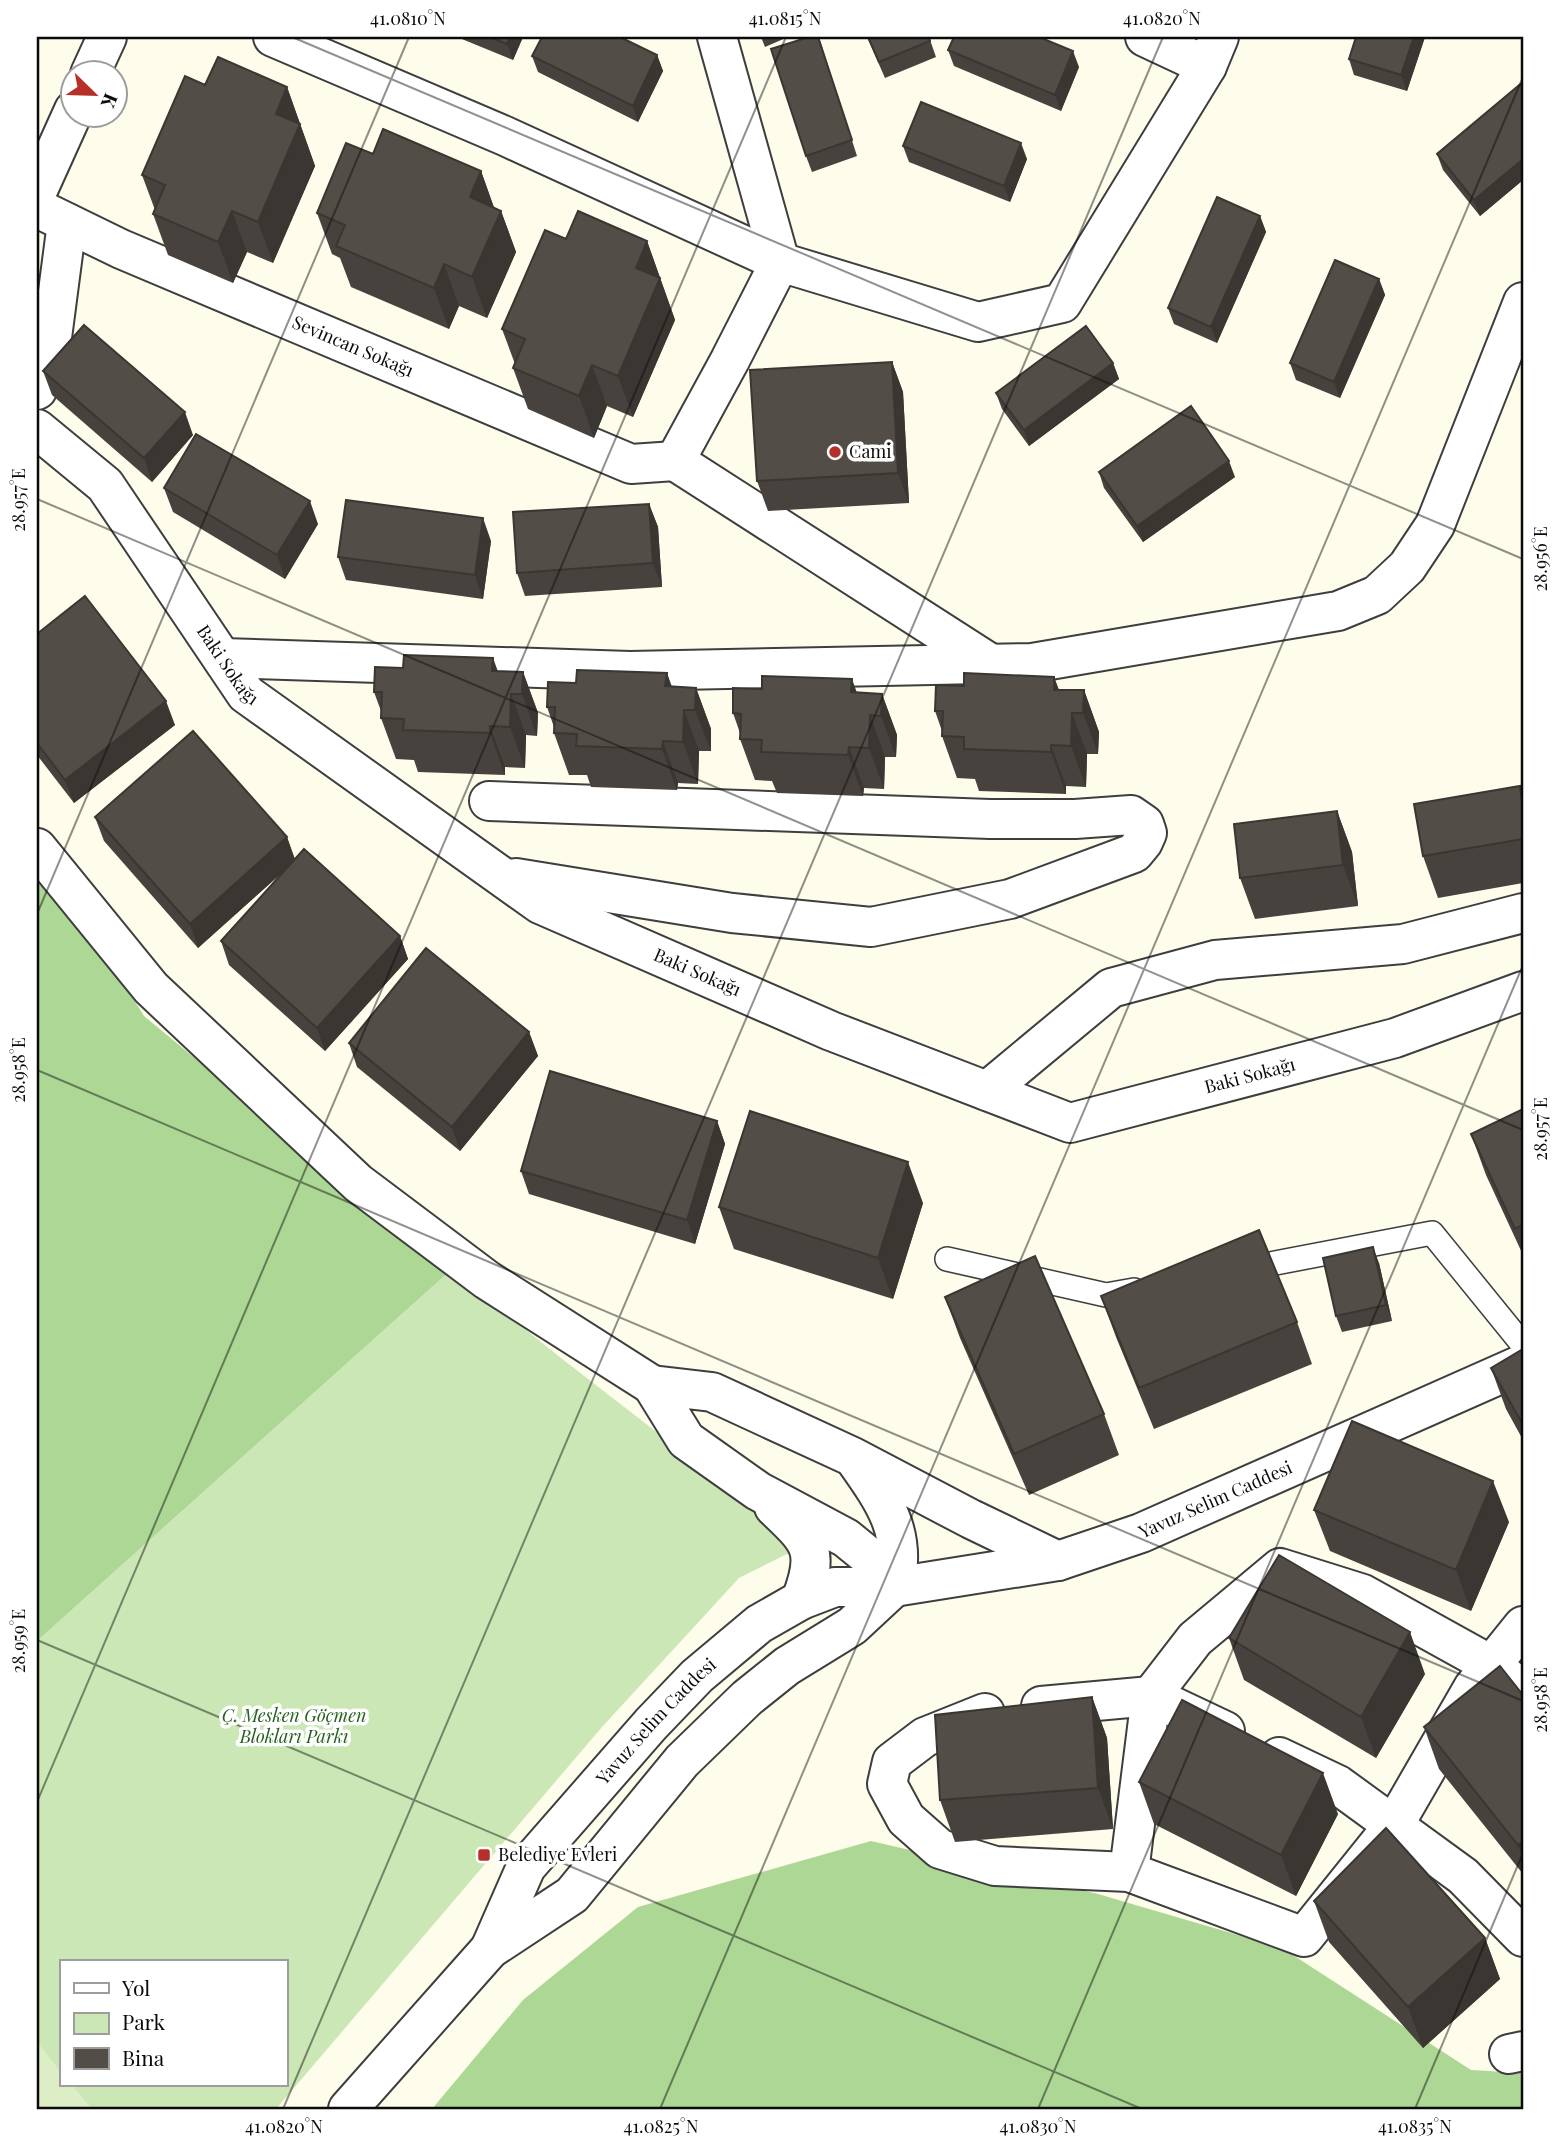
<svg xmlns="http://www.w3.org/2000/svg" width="1560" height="2146" viewBox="0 0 1560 2146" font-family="'Playfair Display',serif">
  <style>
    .green { fill: #cbe7b5; fill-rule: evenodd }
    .forest { fill: #add795 }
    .pitch { fill: #ddeec7 }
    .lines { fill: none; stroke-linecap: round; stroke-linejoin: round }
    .service-casing { stroke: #3e3e3e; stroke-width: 26 }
    .minor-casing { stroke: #3e3e3e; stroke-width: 42 }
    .tertiary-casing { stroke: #3e3e3e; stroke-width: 42 }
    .service { stroke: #fff; stroke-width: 23 }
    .minor { stroke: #fff; stroke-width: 38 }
    .tertiary { stroke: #fff; stroke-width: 38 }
    .wall { fill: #47423e }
    .shaded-wall { fill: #3a3632 }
    .building { fill: #534d48; stroke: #3a3632; stroke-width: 2 }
    .ticks { fill: none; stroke: #0b0b0b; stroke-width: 2; stroke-opacity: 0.45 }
    .poi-dot { fill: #b62f28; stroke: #fff; stroke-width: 2.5 }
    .labels { text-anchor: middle; stroke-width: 7; stroke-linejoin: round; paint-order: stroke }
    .street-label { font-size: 18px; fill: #0b0b0b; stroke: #fff }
    .poi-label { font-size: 18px; fill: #0b0b0b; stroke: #fff; text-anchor: start }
    .park-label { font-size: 18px; font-style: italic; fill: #26601e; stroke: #fff }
    .neatline { fill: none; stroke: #0b0b0b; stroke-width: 2.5 }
    .ticks-label { font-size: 18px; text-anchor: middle; fill: #0b0b0b }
  </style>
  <rect width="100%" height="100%" fill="#fefcea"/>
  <path class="green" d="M451,1270l110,88 217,168 13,26 -52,26 -137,149 -326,382h-239v-468zM61,1962h224v123h-224z"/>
  <path class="forest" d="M37,844l107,172 307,254 -414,371z
    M871,1841l227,53 184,54 189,122 52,3v36h-1091l91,-109 115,-93z"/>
  <path class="pitch" d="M37,2042l24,30v13h11l20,24h-55z"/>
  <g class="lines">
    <g class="service-casing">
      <path id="service" d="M947,1259l159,36 28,-5
        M1244,1269l188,-36 91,112"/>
    </g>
    <g class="minor-casing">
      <g id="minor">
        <path d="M273,37l232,99 275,126 198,60 84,-19 145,-237 12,-29"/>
        <path d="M1145,37l62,29"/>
        <path d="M90,74l17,-37"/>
        <path d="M37,192l37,-82"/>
        <path id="s1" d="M37,208l84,41 510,215 44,-3"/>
        <path d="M37,390l11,-22 19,-145"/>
        <path id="s2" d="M37,429l68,56 141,209 294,210 291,127 239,92 325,-85 128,-47"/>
        <path d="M675,461l55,-101 50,-98 -63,-225"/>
        <path d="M675,461l316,203"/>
        <path d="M222,658l408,13 402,-8 306,-52 39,-16 30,-28 28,-42 88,-223"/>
        <path d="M489,801l501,18h85l56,-4 13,9 3,9 -4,9 -9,11 -124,46 -139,28 -139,-14 -216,-35"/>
        <path d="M37,848l114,140 207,195 129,97 165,105"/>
        <path d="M987,1091l124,-103 104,-28 188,-16 120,-31"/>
        <path d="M1041,1706l110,-10 74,35"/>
        <path d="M985,1713l-60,24 -33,25 -5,22 19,35 34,30 55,17 134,6 175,65 90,-112 79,-137 50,-62"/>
        <path d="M1279,1757l59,28 125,91 60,61"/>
        <path d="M1129,1872l22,-176 44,-57 85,-71 83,26 128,71 32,25"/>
        <path d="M1509,2054l14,-3"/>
      </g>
    </g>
    <g class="tertiary-casing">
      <g id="tertiary">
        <path d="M856,1461c29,41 52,74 38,126"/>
        <path d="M774,1507c37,35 46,43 27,93"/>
        <path d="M894,1587l-21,-27 -27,-22 -88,-47 -72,-51 -34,-55 60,7 141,65 118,62 87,42"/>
        <path id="s3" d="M490,1949l36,-82 125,-143 46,-48 62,-52 42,-24 34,-13h59l164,-26 83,-28 382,-169"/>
        <path d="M348,2109l142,-160 82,-54 110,-134 65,-63 40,-32 65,-40 42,-39"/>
      </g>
    </g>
    <use href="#service" class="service"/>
    <use href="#minor" class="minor"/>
    <use href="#tertiary" class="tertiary"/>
  </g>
  <path class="wall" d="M457,37h66l-10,23z
    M761,37h27l-23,10z
    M819,37l38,119 -45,16 -6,-16z
    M867,37h62l7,20 -51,21z
    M1425,37l-18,54 -53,-16 -5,-16z
    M948,50l131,17 -18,44 -107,-45z
    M657,55l6,16 -25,51 -100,-50 -6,-16z
    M1523,82v98l-43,36 -37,-46 -6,-16z
    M205,85l82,2 28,79 -42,97 -26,-11 -14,31 -65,-28 -15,-41 2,-4 -13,-35z
    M903,146l124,13 -17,43 -101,-40z
    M373,154l108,17 13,37 7,3 15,41 -29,66 -28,-12 -10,23 -98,-42 -11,-29 -8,-4 -15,-41z
    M1260,216l6,16 -49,111 -43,-19 -6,-16z
    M566,239l81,2 28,79 -42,97 -26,-11 -13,32 -66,-29 -15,-41 2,-4 -13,-35z
    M1379,279l6,16 -45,103 -44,-18 -6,-17z
    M892,362l11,30 6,111 -141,8 -11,-30z
    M1113,363l6,16 -90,67 -27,-37 -6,-16z
    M43,371l150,64 -41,47 -100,-87z
    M1099,472l136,5 -92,65 -39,-54z
    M164,488l154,36 -33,55 -112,-67z
    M649,504l9,23 4,60 -137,9 -8,-23z
    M491,541l-8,58 -137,-19 -8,-23z
    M37,634l138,91 -101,78 -37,-48z
    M498,671l25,1 15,41 -1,23 -11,-1 -1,33 -20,-1v8l-87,-3 -4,-12 -18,-1 -15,-41v-7l-7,-19z
    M667,673l4,14 25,1 15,41v22h-12l-1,33 -20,-1 -1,7 -86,-3 -4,-12h-18l-15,-42v-6l-7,-20 29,-24z
    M1054,677l5,13h25l15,42 -1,22h-11l-1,33 -20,-1v8l-87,-3 -4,-12 -18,-1 -15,-42v-5l-7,-20 29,-25z
    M857,693l25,1 15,41 -1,22h-11l-1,32 -20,-1 -1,8 -86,-3 -5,-12 -17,-1 -15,-41v-6l-7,-20z
    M1520,786l3,10v87l-85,15 -15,-42z
    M1337,811l15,41 6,54 -103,13 -15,-41z
    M95,817l192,20 8,22 105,77 8,23 -83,92 -96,-86 -8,-24 63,-70 -86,77 -94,-107z
    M529,1032l9,24 -78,95 -103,-84 -8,-24z
    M1523,1109v146l-37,-80 -15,-41z
    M717,1121l8,23 -30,100 -166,-50 -8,-23z
    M923,1203l-30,96 -159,-50 -15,-42z
    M1379,1263l13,58 -50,11 -6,-16z
    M1101,1296l196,26 15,42 -158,65 -38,-92z
    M945,1297l159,117 15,41 -90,40 -69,-157z
    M1523,1349v91l-17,-31 -15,-41z
    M1314,1510l195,12 -38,89 -141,-60z
    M1229,1638l196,36 -49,84 -132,-78z
    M1523,1695v179l-84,-105 -15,-42z
    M1092,1697l15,41 6,91 -158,13 -15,-42z
    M1139,1782l199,32 -42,82 -142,-72z
    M1314,1901l171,37 15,41 -77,69 -94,-106z"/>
  <path class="shaded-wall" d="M510,37h13l-10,23 -6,-16z
    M1414,37h11l-18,54 -6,-16z
    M1073,51l6,16 -18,44 -6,-16z
    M657,55l6,16 -25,51 -5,-16z
    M287,87l28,79 -42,97 -15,-41 18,-108z
    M1021,143l6,16 -17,43 -6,-16z
    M1523,159v21l-43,36 -6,-16z
    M481,171l15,42 -26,-16z
    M232,211l15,41 -14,31 -15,-41z
    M501,211l15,41 -29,66 -15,-41z
    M1260,216l6,16 -49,111 -6,-16z
    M647,241l28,79 -42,97 -15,-41 18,-108z
    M444,264l15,42 -10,23 -15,-41z
    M1379,279l6,16 -45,103 -6,-16z
    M892,362l11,30 6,111 -11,-30z
    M1113,363l6,16 -90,67 -5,-16z
    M592,365l15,41 -13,32 -15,-42z
    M185,412l8,23 -41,47 -8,-24z
    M1229,461l6,16 -92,65 -6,-16z
    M310,501l8,23 -33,55 -8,-24z
    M649,504l9,23 4,60 -9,-24z
    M483,518l8,23 -8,58 -8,-24z
    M493,658l15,41 -16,-28z
    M523,672l15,41 -1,23 -15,-42z
    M667,673l15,42 -17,-29z
    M1054,677l15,41 -15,-28z
    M852,679l15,42 -16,-29z
    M696,688l15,41v22l-16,-41z
    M1084,690l15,42 -1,22 -15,-41z
    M511,694l15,41 -1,33 -15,-41z
    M882,694l15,41 -1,22 -15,-41z
    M166,701l9,24 -101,78 -9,-23z
    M684,710l15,41 -1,33 -15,-42z
    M1072,713l15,41 -1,33 -15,-41z
    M870,715l15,42 -1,32 -15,-41z
    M490,726l15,41v8l-15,-42z
    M663,741l15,42 -1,7 -15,-41z
    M1051,745l15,41v8l-15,-42z
    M849,747l15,41 -1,8 -15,-41z
    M1337,811l15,41 6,54 -15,-41z
    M287,837l8,24 -97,87 -8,-24z
    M400,936l8,23 -83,92 -8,-23z
    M529,1032l9,24 -78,95 -8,-24z
    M717,1121l8,23 -30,100 -8,-24z
    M908,1162l15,41 -30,96 -15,-41z
    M1373,1247l6,16 13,58 -6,-16z
    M1493,1481l16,41 -38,89 -15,-41z
    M1410,1632l15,42 -49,84 -15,-41z
    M1092,1697l15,41 6,91 -15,-41z
    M1323,1773l15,41 -42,82 -15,-41z
    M1523,1841v18l-5,-14z
    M1485,1938l15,41 -77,69 -15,-41z"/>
  <path class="building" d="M490,37h20l-3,7z
    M542,37h78l37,18 -24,51 -101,-50z
    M809,37h9l34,103 -46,16 -35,-107z
    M868,37h61l1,4 -51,21z
    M954,37h85l34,14 -18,44 -107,-45z
    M1356,37h58l-13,38 -52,-16z
    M218,57l69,30 -11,27 24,10 -42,98 -26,-11 -14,31 -65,-28 12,-29 -23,-10 43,-99 20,9z
    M1523,82v77l-49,41 -37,-46z
    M921,102l100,41 -17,43 -101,-40z
    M383,129l98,42 -11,26 31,14 -29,66 -28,-13 -10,24 -98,-42 9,-21 -28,-12 29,-70 27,11z
    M1217,197l43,19 -49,111 -43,-19z
    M578,211l69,30 -11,27 24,10 -42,98 -26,-11 -13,31 -66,-28 12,-29 -23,-10 43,-99 21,9z
    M1335,260l44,19 -45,103 -44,-19z
    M84,325l101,87 -41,46 -101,-87z
    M1086,326l27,37 -89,67 -28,-37z
    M892,362l6,111 -141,8 -7,-111z
    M1191,406l38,55 -92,65 -38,-54z
    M196,434l114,67 -33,54 -113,-67z
    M346,500l137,18 -8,57 -137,-18z
    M649,504l4,59 -136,10 -4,-61z
    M85,596l81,105 -101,79 -28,-37v-109z
    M404,655l89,3 -1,13 31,1 -1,22h-11l-1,33 -20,-1v7l-87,-3 1,-11 -23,-1 1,-26h-8l1,-25 28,1z
    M577,670l90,3 -2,13 31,2 -1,22h-11l-1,32 -20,-1 -1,8 -86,-3 1,-12 -23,-1 1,-26h-8l1,-25 28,1z
    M964,673l90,4v13h30l-1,23h-11l-1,33 -20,-1v7l-87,-3v-12l-22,-1 1,-25h-8l1,-26 28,1z
    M762,676l90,3 -1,13 31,2 -1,22 -11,-1 -1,33 -20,-1 -1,8 -87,-3 1,-12 -22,-1 1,-25 -8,-1v-25l29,1z
    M193,731l94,106 -97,87 -95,-107z
    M1520,786l3,23v30l-100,17 -9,-52z
    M1337,811l6,54 -103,13 -6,-54z
    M304,849l96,87 -83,92 -96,-87z
    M426,948l103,84 -77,95 -103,-84z
    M550,1071l167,50 -30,99 -166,-49z
    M1523,1109v116l-8,4 -44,-95z
    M750,1111l158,51 -30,96 -159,-51z
    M1259,1230l38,92 -158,66 -38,-92z
    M1373,1247l13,58 -50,11 -13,-58z
    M1035,1256l69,158 -90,40 -69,-157z
    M1523,1349v76l-32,-57z
    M1352,1421l141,60 -37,89 -142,-60z
    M1279,1555l131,77 -49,85 -132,-79z
    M1500,1666l23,29v146l-5,4 -94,-118z
    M1092,1697l6,91 -158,12 -5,-85z
    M1182,1700l141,73 -42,82 -142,-73z
    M1386,1828l99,110 -77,69 -94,-106z"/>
  <path class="ticks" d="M292,37l1231,522M37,499l1486,631M37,914l372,-877M37,1070l1486,631M37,1640l1105,469M37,1802l749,-1765M283,2109l880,-2072M660,2109l863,-2032M1038,2109l485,-1144M1415,2109l108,-256"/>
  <g class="poi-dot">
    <circle cx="835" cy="452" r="7"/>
    <rect x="477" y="1848" width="14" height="14" rx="3.5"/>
  </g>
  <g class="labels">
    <g class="street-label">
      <text dy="6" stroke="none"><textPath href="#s1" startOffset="345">Sevincan Sokağı</textPath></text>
      <text dy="6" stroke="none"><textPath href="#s2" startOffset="306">Baki Sokağı</textPath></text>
      <text dy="6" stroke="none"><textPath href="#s2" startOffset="873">Baki Sokağı</textPath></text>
      <text dy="6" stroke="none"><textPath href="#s2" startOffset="1461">Baki Sokağı</textPath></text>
      <text dy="6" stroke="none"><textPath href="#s3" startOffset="906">Yavuz Selim Caddesi</textPath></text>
      <text dy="6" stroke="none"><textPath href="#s3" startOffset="285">Yavuz Selim Caddesi</textPath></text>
    </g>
    <g class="poi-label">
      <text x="849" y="458">Cami</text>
      <text x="498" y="1861">Belediye Evleri</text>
    </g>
    <g class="park-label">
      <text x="294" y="1722">Ç. Mesken Göçmen<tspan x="294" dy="21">Blokları Parkı</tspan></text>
    </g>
  </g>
  <rect width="1560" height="2146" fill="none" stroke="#ffffff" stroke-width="77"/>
  <rect x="60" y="1960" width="228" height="126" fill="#ffffff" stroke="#9d9d9d" stroke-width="2"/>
  <rect x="74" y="1983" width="35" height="10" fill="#ffffff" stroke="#9d9d9d" stroke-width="2"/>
  <text x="122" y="1996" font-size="21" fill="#0b0b0b">Yol</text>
  <rect x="74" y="2013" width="35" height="21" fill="#cbe7b5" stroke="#9d9d9d" stroke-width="2"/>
  <text x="122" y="2030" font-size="21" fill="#0b0b0b">Park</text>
  <rect x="74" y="2048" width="35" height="21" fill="#534d48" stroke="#9d9d9d" stroke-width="2"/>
  <text x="122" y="2066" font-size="21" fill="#0b0b0b">Bina</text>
  <g transform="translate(94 94) rotate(113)"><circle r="33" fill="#ffffff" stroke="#9d9d9d" stroke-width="2"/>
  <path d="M0-5L12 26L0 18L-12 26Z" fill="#b62f28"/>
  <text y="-10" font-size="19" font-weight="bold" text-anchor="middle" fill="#0b0b0b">K</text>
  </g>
  <rect x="38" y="38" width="1484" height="2070" class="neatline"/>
  <g class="ticks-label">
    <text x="408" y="25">41.0810°N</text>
    <text x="785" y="25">41.0815°N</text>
    <text x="1162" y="25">41.0820°N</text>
    <text transform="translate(19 500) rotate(-90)" y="6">28.957°E</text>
    <text transform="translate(1541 559) rotate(-90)" y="6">28.956°E</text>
    <text transform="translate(19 1070) rotate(-90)" y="6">28.958°E</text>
    <text transform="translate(1541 1129) rotate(-90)" y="6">28.957°E</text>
    <text transform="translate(19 1641) rotate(-90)" y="6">28.959°E</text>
    <text transform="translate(1541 1700) rotate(-90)" y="6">28.958°E</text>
    <text x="284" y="2133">41.0820°N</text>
    <text x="661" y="2133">41.0825°N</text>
    <text x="1038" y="2133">41.0830°N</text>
    <text x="1415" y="2133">41.0835°N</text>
  </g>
</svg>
